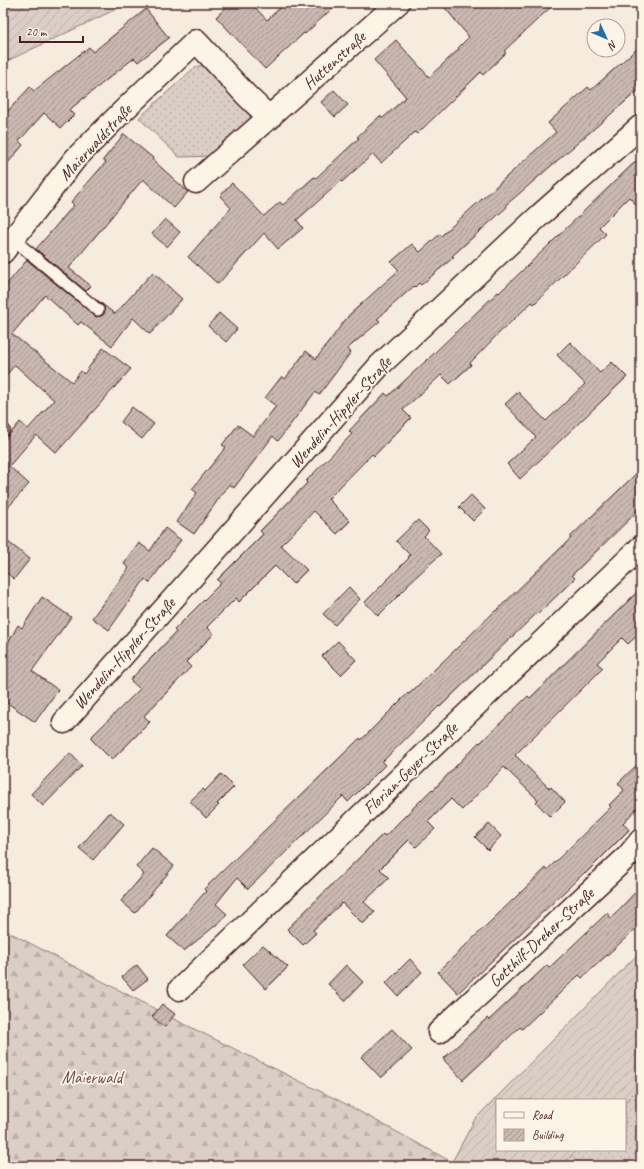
<svg xmlns="http://www.w3.org/2000/svg" width="644" height="1169" viewBox="0 0 644 1169" font-family="Caveat,sans-serif">
  <style>
    .grass { fill: url(#grass-dots); stroke: #927678 }
    .forest { fill: url(#forest-firs); stroke: #927678 }
    .garden { fill: url(#garden-furrows); stroke: #927678 }
    .building { fill: url(#building-hatch); stroke: #4a1f2b }
    .lines { fill: none; stroke-linecap: round; stroke-linejoin: round }
    .service-casing { stroke: #4a1f2b; stroke-width: 14 }
    .minor-casing { stroke: #4a1f2b; stroke-width: 25 }
    .service { stroke: #fcf5e5; stroke-width: 11 }
    .minor { stroke: #fcf5e5; stroke-width: 22 }
    .labels { text-anchor: middle; stroke-width: 3.5; stroke-linejoin: round; paint-order: stroke }
    .street-label { font-size: 17px; fill: #4a1f2b; stroke: #fcf5e5 }
    .park-label { font-size: 17px; fill: #6e4b51; stroke: #fcf5e5 }
  </style>
  <defs>
    <pattern id="grass-dots" width="8" height="8" patternUnits="userSpaceOnUse"><rect width="8" height="8" fill="#dbcec4"/><path d="M2 2h.1M6 6h.1" fill="none" stroke="#bdb0a9" stroke-width="1.8" stroke-linecap="round"/></pattern>
    <pattern id="forest-firs" width="22" height="20" patternUnits="userSpaceOnUse"><rect width="22" height="20" fill="#dbcec4"/><path d="M5 1l3.5 6h-7zM16 11l3.5 6h-7z" fill="#bdb0a9"/></pattern>
    <pattern id="garden-furrows" width="10" height="10" patternUnits="userSpaceOnUse"><rect width="10" height="10" fill="#dbcec4"/><path d="M-1 1l2-2M0 10L10 0M9 11l2-2" fill="none" stroke="#bdb0a9"/></pattern>
    <pattern id="building-hatch" width="6" height="6" patternUnits="userSpaceOnUse"><rect width="6" height="6" fill="#cab9b1"/><path d="M-1 1l2-2M0 6l6-6M5 7l2-2" fill="none" stroke="#a69690"/></pattern>
  </defs>
  <rect width="100%" height="100%" fill="#f5ecde"/>
  <filter id="ink" filterUnits="userSpaceOnUse"><feTurbulence type="fractalNoise" baseFrequency=".025" numOctaves="2"/><feDisplacementMap in="SourceGraphic" scale="8" xChannelSelector="R" yChannelSelector="G"/><feConvolveMatrix kernelMatrix="1 2 1 2 8 2 1 2 1" color-interpolation-filters="sRGB"/></filter>
  <g filter="url(#ink)">
    <path class="grass" d="M204,65l47,48 -4,17 -30,26 -38,1 -40,-39 56,-51z
      M641,1086v80h-80l16,-16h48v-48z"/>
    <path class="forest" d="M3,929l173,91 166,82 110,60 11,4h-460z"/>
    <path class="garden" d="M3,3h126l-126,60z
      M641,951v135l-16,16v-2h-128v50h80l-16,16h-98l-11,-4 23,-43z"/>
    <path class="building" d="M231,3h20l16,17 18,-17h53l-33,31 -1,-1 -39,36 -49,-52z
      M441,3h114l-51,48 2,2 -23,22 -2,-3 -64,62 -2,-2 -34,31 -8,-9 -31,28 -1,-1 -44,39 6,8 -25,21 -14,-16 -46,51 -30,-27 43,-49 -11,-12 12,-13 32,33 16,-14 3,3 31,-28 2,1 43,-40 -2,-1 23,-21 3,2 23,-21 -32,-37 22,-20 33,37 30,-28 -1,-1 11,-11z
      M146,9l23,29 -31,24 -4,-4 -65,52 5,5 -13,13 -17,-15 -25,28 4,4 -20,24v-53l27,-29 4,4 55,-44 4,5z
      M641,45v43l-135,117 1,2 -55,49 2,1 -33,28 -2,-2 -4,4 -1,-1 -37,33 3,2 -33,28 4,3 -32,43 -4,-3 -37,49 -5,-5 -39,52 -5,-4 -35,50 -17,-12 20,-29 -5,-4 34,-42 -4,-2 16,-20 15,11 23,-30 -11,-8 17,-22 3,3 21,-28 10,8 33,-44 50,-45 -8,-8 21,-18 8,8 20,-18 1,2 115,-104 -8,-9 40,-36 3,3z
      M334,90l14,15 -13,12 -14,-15z
      M124,134l29,24 -1,1 36,33 -14,16 -31,-29 -74,89 22,18 -5,5 -50,-42 38,-44 -3,-3 35,-40 -3,-2z
      M641,156v54l-12,-13 -30,30 7,7 -72,70 -2,-2 -37,35 -25,26 1,2 -21,19 -9,-9 -38,35 8,8 -37,38 -2,-2 -44,45 22,22 -13,13 -23,-23 -18,19 -15,15 26,25 -14,14 -18,-18 -36,36 -3,-4 -29,29 7,7 -28,28 5,5 -47,49 6,6 -38,38 -22,-22 50,-49 -10,-9 46,-48 -2,-2 47,-47 -4,-3 46,-46 -3,-3 47,-48 -1,-2 46,-47 -3,-3 36,-38 3,3 39,-36 53,-51 18,-17 1,1 52,-50z
      M165,219l15,13 -13,15 -15,-13z
      M27,260l69,57 5,-1 3,-2 1,-3 -2,-6 -6,-5 18,14 38,-42 29,27 -32,35 -17,-16 -21,28 -31,-24 -3,3 -33,-30 -33,39 60,48 9,-11 3,3 19,-26 28,21 -75,84 -20,-18 -27,31 20,18 -26,29v-71l17,-20 8,7 26,-29 -39,-35 -12,14v-90z
      M219,313l18,16 -11,13 -18,-16z
      M570,342l30,31 12,-11 15,15 -107,102 -13,-15 29,-27 -31,-33 13,-12 28,29 39,-37 -28,-29z
      M132,407l22,17 -12,15 -21,-17z
      M641,469v39l-69,67 3,3 -37,36 -1,-1 -49,47 -48,47 -1,-1 -57,56 3,3 -37,37 -5,-6 -95,93 -11,-11 -21,26 11,10 -6,7 -37,30 -17,-15 39,-45 -2,-2 156,-151 1,2 47,-47 1,1 48,-46 39,-38v1l75,-73 -1,-1z
      M471,495l14,14 -12,12 -14,-14z
      M418,520l11,11 -5,5 17,18 -34,31 1,1 -30,30 -13,-14 44,-44 -1,-1 2,-2 -14,-14z
      M165,528l16,12 -32,43 -4,-4 -36,51 -17,-12 37,-50 -5,-4 15,-21 11,8z
      M3,538l27,21 -16,20 -11,-9z
      M349,587l11,12 -25,26 -12,-11z
      M641,588v44l-13,12 -6,-6 -25,25 6,5 -88,87 35,34 1,-2 14,15 -15,15 -14,-15 2,-2 -34,-33 -42,43 -11,-11 -23,23 7,7 -19,18 -7,-7 -29,29 9,9 -25,24 11,10 -12,12 -21,-21 -29,27 3,3 -13,12 -16,-16 96,-95 2,2 47,-47 1,1 46,-48 1,1 48,-47 2,2z
      M42,597l29,20 -39,54 26,19 -23,32 -32,-22v-48l15,-27 4,3z
      M338,641l18,19 -15,15 -19,-19z
      M70,753l12,13 -39,40 -12,-12z
      M641,761v47l-2,-2 -16,17 6,7 -44,44 -1,-1 -126,120 -20,-21 108,-104 1,2 64,-63 -2,-2 15,-15 -6,-7z
      M221,774l13,13 -17,17 2,1 -13,13 -16,-17 13,-12 2,2z
      M110,812l14,12 -31,36 -14,-12z
      M489,824l12,12 -13,14 -13,-13z
      M152,848l22,18 -39,47 -14,-12 23,-27 -8,-7z
      M641,886v38l-59,54 -3,-3 -57,54 -2,-2 -57,53 -20,-21 44,-41 2,2 58,-55 2,3 58,-55 4,5z
      M263,945l25,22 -22,22 -23,-25z
      M410,959l12,13 -24,24 -12,-13z
      M137,965l11,14 -15,11 -11,-13z
      M346,965l17,17 -18,19 -17,-17z
      M162,1004l13,10 -10,13 -13,-10z
      M392,1029l20,21 -31,28 -20,-21z"/>
    <g class="lines">
      <g class="service-casing">
        <path id="service" d="M13,239l85,71
          M3,429l1,1"/>
      </g>
      <g class="minor-casing">
        <path id="minor" d="M196,182l202,-179
          M3,252l72,-93 48,-48 73,-70 51,55 23,22
          M64,722l316,-357 160,-150 101,-89
          M180,989l461,-442
          M439,1032l189,-176 13,-16"/>
      </g>
      <use href="#service" class="service"/>
      <use href="#minor" class="minor"/>
    </g>
  </g>
  <g class="labels">
    <g class="street-label">
      <text transform="translate(334 60) rotate(-42)" y="6">Huttenstraße</text>
      <text transform="translate(95 142) rotate(-47)" y="6">Maierwaldstraße</text>
      <text transform="translate(340 412) rotate(-48)" y="6">Wendelin-Hippler-Straße</text>
      <text transform="translate(124 653) rotate(-48)" y="6">Wendelin-Hippler-Straße</text>
      <text transform="translate(410 768) rotate(-44)" y="6">Florian-Geyer-Straße</text>
      <text transform="translate(541 937) rotate(-43)" y="6">Gotthilf-Dreher-Straße</text>
    </g>
    <g class="park-label">
      <text x="92" y="1083">Maierwald</text>
    </g>
  </g>
  <rect width="644" height="1169" fill="none" stroke="#fcf5e5" stroke-width="16"/>
  <rect x="8" y="8" width="628" height="1153" fill="none" stroke="#4a1f2b" stroke-width="1.5" filter="url(#ink)"/>
  <rect x="496" y="1099" width="130" height="52" fill="#fcf5e5" stroke="#b59f9b"/>
  <rect x="504" y="1112" width="20" height="6" fill="#fcf5e5" stroke="#b59f9b"/>
  <text x="532" y="1119" font-size="12" fill="#4a1f2b">Road</text>
  <rect x="504" y="1129" width="20" height="12" fill="url(#building-hatch)" stroke="#b59f9b"/>
  <text x="532" y="1139" font-size="12" fill="#4a1f2b">Building</text>
  <g transform="translate(606 38) rotate(134)"><circle r="19" fill="#fcf5e5" stroke="#b59f9b"/>
  <path d="M0-3L7 15L0 10L-7 15Z" fill="#1f6fb2"/>
  <text y="-6" font-size="11" font-weight="bold" text-anchor="middle" fill="#4a1f2b">N</text>
  </g>
  <path d="M20 36v6h63v-6" fill="none" stroke="#4a1f2b" stroke-width="2"/>
  <text x="26" y="36" font-size="12" fill="#4a1f2b" stroke="#fcf5e5" stroke-width="3" paint-order="stroke">20 m</text>
</svg>
